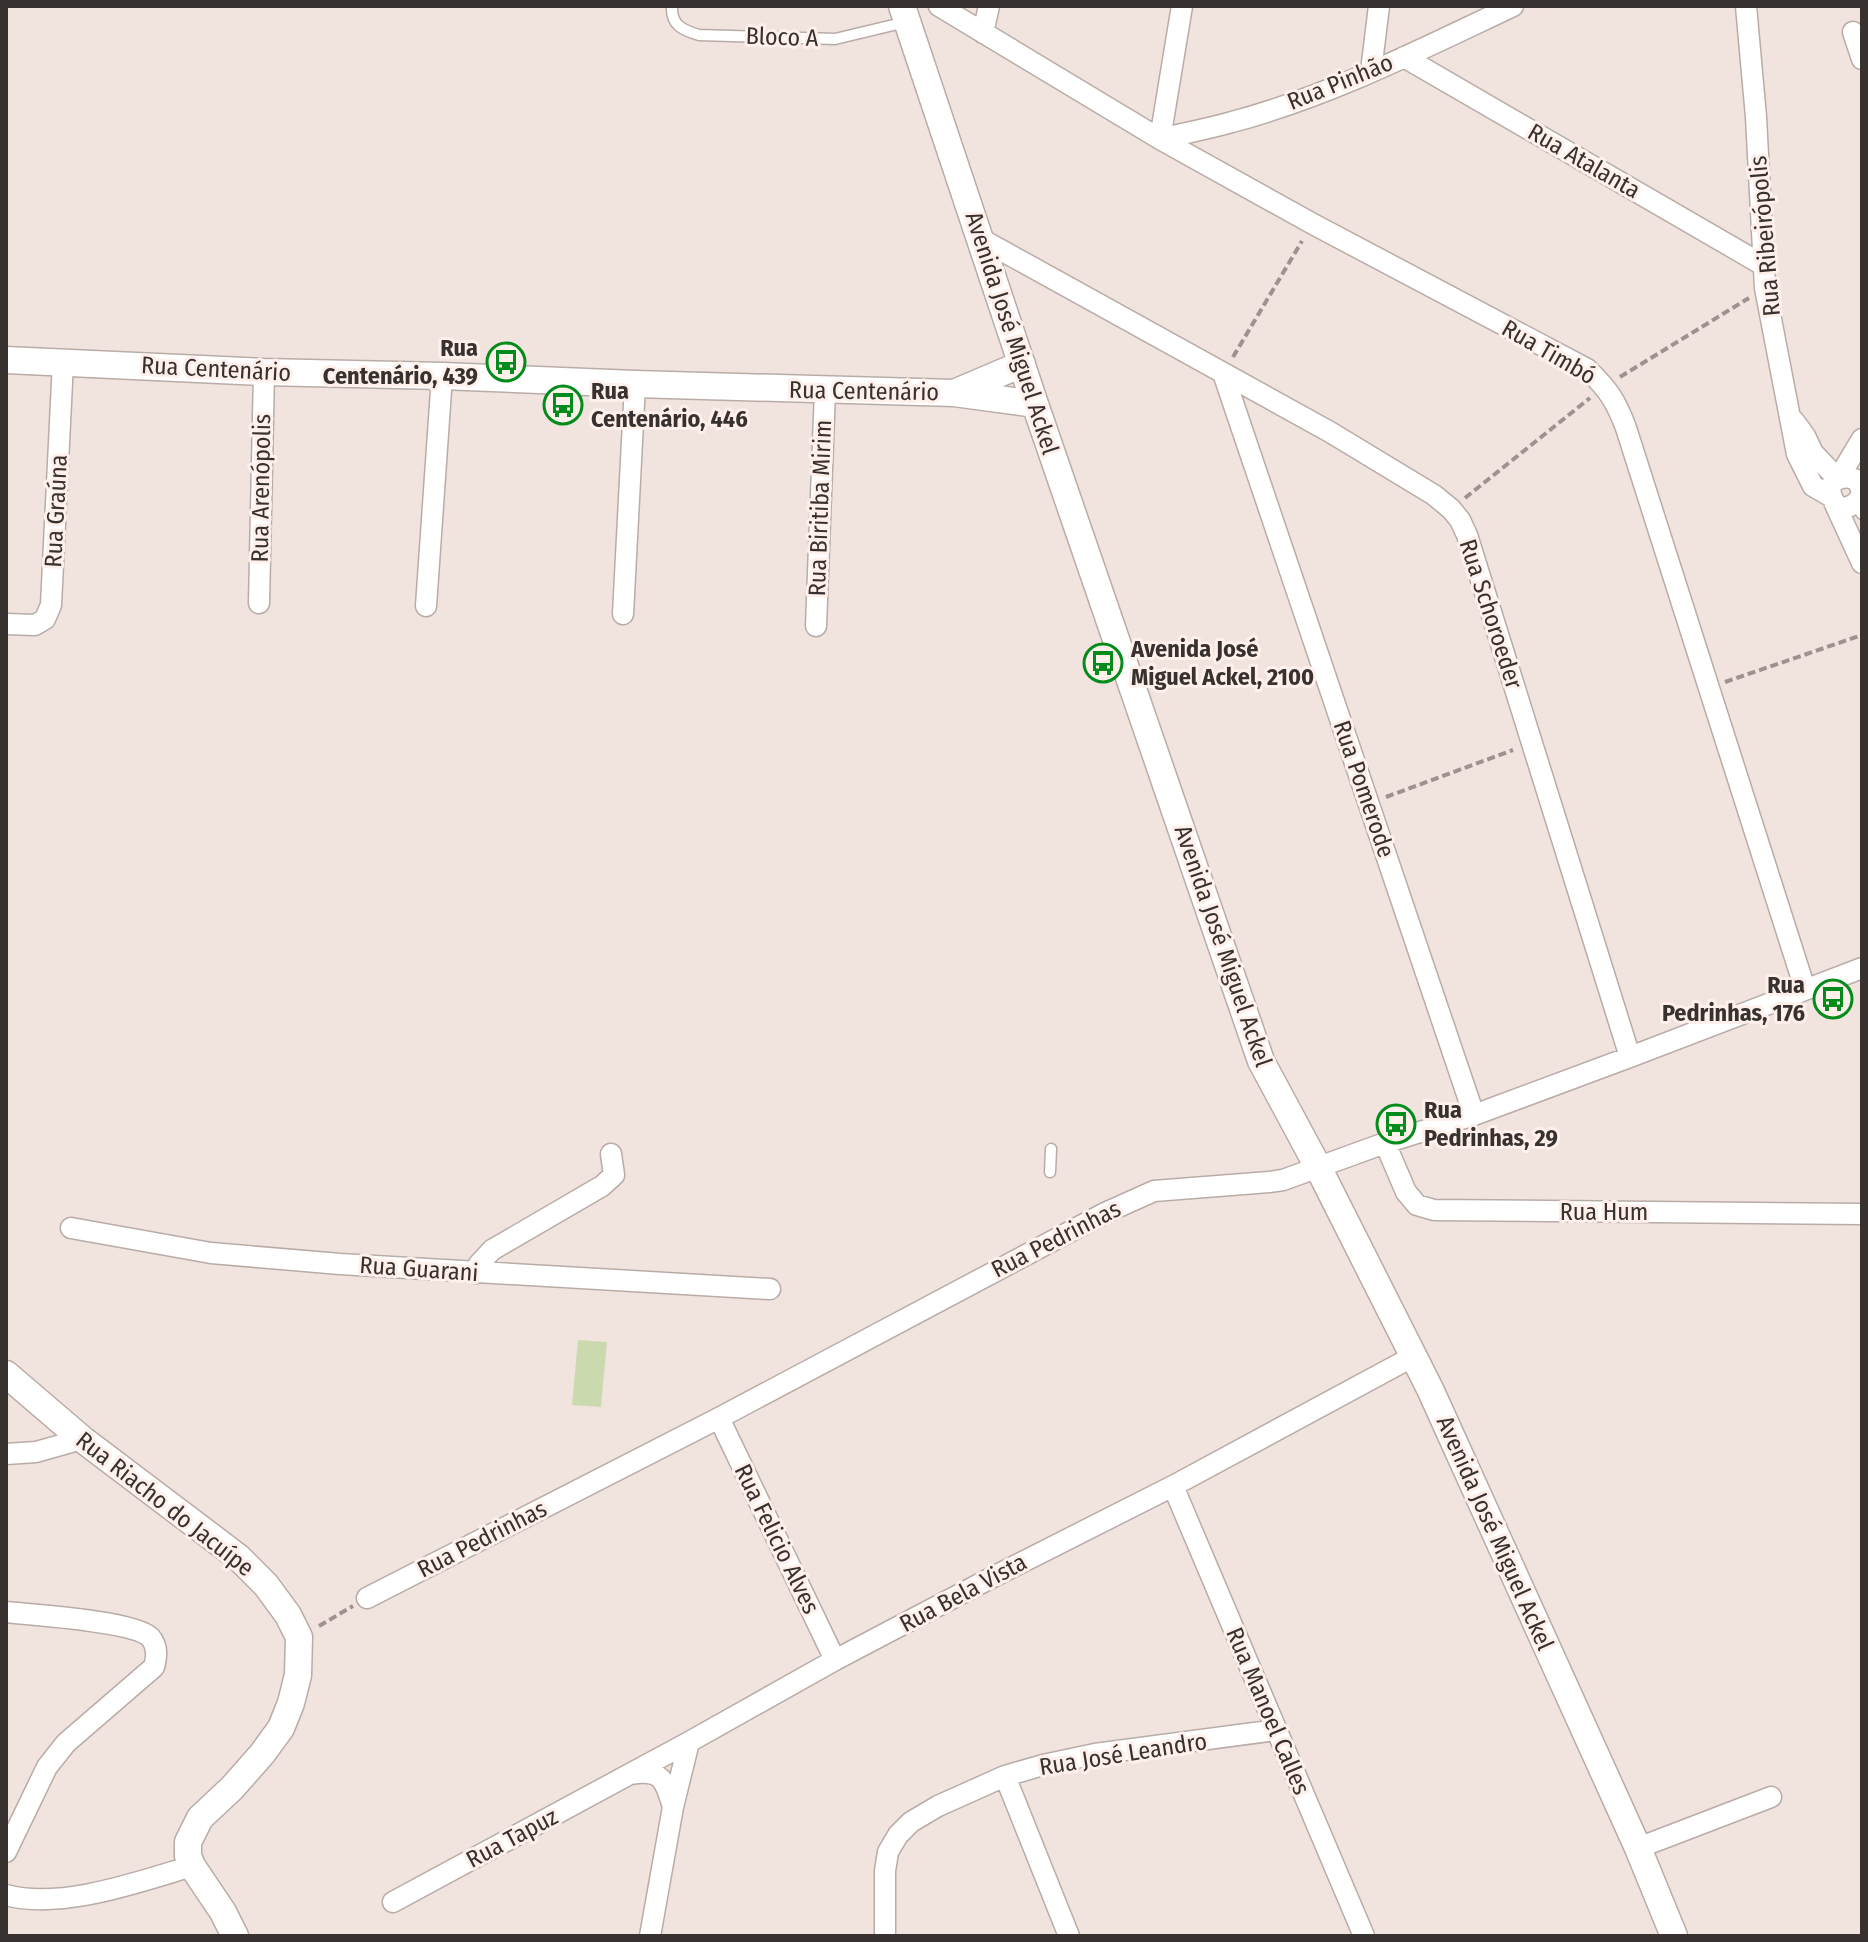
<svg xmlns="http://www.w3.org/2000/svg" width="1868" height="1942" viewBox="0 0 1868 1942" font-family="'Fira Sans Condensed',sans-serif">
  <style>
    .green { fill: #cbd9ae }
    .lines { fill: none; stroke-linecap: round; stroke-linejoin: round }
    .service-casing { stroke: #b9aca7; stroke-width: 13 }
    .minor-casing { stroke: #b9aca7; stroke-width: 23 }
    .tertiary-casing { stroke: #b9aca7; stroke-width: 29 }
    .path { stroke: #9d928f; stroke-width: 4; stroke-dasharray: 8 4; stroke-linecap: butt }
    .service { stroke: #fff; stroke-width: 10 }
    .minor { stroke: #fff; stroke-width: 20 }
    .tertiary { stroke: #fff; stroke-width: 26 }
    .labels { text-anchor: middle; stroke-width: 6; stroke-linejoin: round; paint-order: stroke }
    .street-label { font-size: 24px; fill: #37312f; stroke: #fff0eb }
    .poi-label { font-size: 24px; font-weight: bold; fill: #37312f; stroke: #fff0eb; text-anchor: start }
  </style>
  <rect width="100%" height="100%" fill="#f1e3de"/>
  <path class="green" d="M578,1340l29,2 -6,65 -29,-2z"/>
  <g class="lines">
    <g class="service-casing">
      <path id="service" d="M672,6c-1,19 10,24 27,29l136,4 71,-17
        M1861,513l1,1
        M1050,1172l1,-23"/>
    </g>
    <g class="minor-casing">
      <path id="minor" d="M939,6l221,133 153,85 274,145c21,20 29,32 39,59l179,561
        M1746,6l10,111 9,171 32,166 16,32 19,11
        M1853,32l9,27
        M983,33l6,-27
        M1404,57l359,208
        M1371,71l8,-65
        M1160,139c24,-6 48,-10 72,-17 98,-26 190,-73 281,-116
        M1160,139l22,-133
        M981,239l349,193 104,63 17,14 9,11 7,15 163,522
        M1223,373l251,742
        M1794,421l11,15 8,17 25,26 24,-40
        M1862,491l-5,-11c-13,-6 -32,0 -25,17 6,18 24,10 30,-3
        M1834,502l28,61
        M259,603l5,-231
        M426,606l16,-230
        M623,614l12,-230
        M6,624l29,1 10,-6 6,-14 12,-243
        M816,626l9,-236
        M1385,1143l21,49 11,13 17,5 428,4
        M71,1228l140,25 129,11 430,25
        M476,1273l3,-9 13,-14 110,-64 12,-11 -3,-21
        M719,1418l116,242
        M6,1454l30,-2 46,-13
        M1173,1486l191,450
        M367,1598l352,-180 386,-205 49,-22 115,-9 14,-2 102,-37 89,-28 156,-58 232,-89
        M6,1612c28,3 127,9 144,25 8,9 7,20 4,30l-88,76 -19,24 -41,85
        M631,1774c31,-5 34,6 42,33
        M1005,1776l64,160
        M1638,1848l133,-51
        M6,1895c55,15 132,-13 186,-29
        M393,1902l296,-160 146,-82 154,-81 184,-93 241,-130
        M650,1936l23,-129 16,-65
        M885,1936v-65l3,-19 10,-17 13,-13 27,-16 67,-30 38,-11 52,-11 181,-24"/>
    </g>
    <g class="tertiary-casing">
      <path id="tertiary" d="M902,6l133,398 226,657 57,106 112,222 208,459 36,88
        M6,360l258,12 178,4 193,8 319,9 81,11
        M954,393l68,-29
        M6,1374l76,65 156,118 28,28 22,30 11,22 -1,38 -7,28 -10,25 -19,26 -30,34 -32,30 -12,24v14l4,10 31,46 12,24"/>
    </g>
    <path class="path" d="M1233,357l69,-116
      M1620,377l129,-79
      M1465,498l125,-100
      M1725,682l137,-47
      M1386,797l127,-47
      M319,1626l34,-20"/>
    <use href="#service" class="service"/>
    <use href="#minor" class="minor"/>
    <use href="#tertiary" class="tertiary"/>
  </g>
  <defs>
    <g id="bus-ring" transform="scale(2)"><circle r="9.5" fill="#fff0eb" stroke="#028c1b" stroke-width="1.5"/><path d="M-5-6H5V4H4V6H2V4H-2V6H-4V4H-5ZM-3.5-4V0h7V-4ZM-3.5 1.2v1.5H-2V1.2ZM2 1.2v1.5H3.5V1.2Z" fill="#028c1b"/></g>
  </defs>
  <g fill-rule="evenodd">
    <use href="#bus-ring" x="506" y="362"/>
    <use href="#bus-ring" x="563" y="405"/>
    <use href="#bus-ring" x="1103" y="663"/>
    <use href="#bus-ring" x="1833" y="999"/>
    <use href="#bus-ring" x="1396" y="1124"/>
  </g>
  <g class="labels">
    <g class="street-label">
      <text transform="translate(782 37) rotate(2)" y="8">Bloco A</text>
      <text transform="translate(1340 82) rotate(-22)" y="8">Rua Pinhão</text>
      <text transform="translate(1584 161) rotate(30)" y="8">Rua Atalanta</text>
      <text transform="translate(1765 236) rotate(-95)" y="8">Rua Ribeirópolis</text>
      <text transform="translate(1012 333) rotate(72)" y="8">Avenida José Miguel Ackel</text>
      <text transform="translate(1549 352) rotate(30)" y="8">Rua Timbó</text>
      <text transform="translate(216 369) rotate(3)" y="8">Rua Centenário</text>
      <text transform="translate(864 391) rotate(1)" y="8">Rua Centenário</text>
      <text transform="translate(261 488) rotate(-89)" y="8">Rua Arenópolis</text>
      <text transform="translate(820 508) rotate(-88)" y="8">Rua Biritiba Mirim</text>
      <text transform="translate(56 511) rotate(-87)" y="8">Rua Graúna</text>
      <text transform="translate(1491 614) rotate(72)" y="8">Rua Schoroeder</text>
      <text transform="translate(1364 789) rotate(71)" y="8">Rua Pomerode</text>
      <text transform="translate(1223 946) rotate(71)" y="8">Avenida José Miguel Ackel</text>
      <text x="1604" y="1220">Rua Hum</text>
      <text transform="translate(1056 1239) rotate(-27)" y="8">Rua Pedrinhas</text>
      <text transform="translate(419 1269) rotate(4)" y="8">Rua Guarani</text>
      <text transform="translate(165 1504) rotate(38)" y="8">Rua Riacho do Jacuípe</text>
      <text transform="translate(1495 1533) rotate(66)" y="8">Avenida José Miguel Ackel</text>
      <text transform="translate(482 1539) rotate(-27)" y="8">Rua Pedrinhas</text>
      <text transform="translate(777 1539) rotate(64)" y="8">Rua Felicio Alves</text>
      <text transform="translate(963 1593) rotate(-28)" y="8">Rua Bela Vista</text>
      <text transform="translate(1268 1711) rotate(67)" y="8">Rua Manoel Calles</text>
      <text transform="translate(1123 1754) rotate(-9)" y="8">Rua José Leandro</text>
      <text transform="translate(512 1838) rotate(-28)" y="8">Rua Tapuz</text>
    </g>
    <g class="poi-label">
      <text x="478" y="356" text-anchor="end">Rua<tspan x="478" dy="28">Centenário, 439</tspan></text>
      <text x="591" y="399">Rua<tspan x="591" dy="28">Centenário, 446</tspan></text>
      <text x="1131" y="657">Avenida José<tspan x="1131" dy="28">Miguel Ackel, 2100</tspan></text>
      <text x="1805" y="993" text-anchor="end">Rua<tspan x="1805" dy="28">Pedrinhas, 176</tspan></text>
      <text x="1424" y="1118">Rua<tspan x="1424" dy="28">Pedrinhas, 29</tspan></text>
    </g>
  </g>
  <rect width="1868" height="1942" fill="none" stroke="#37312f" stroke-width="16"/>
</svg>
